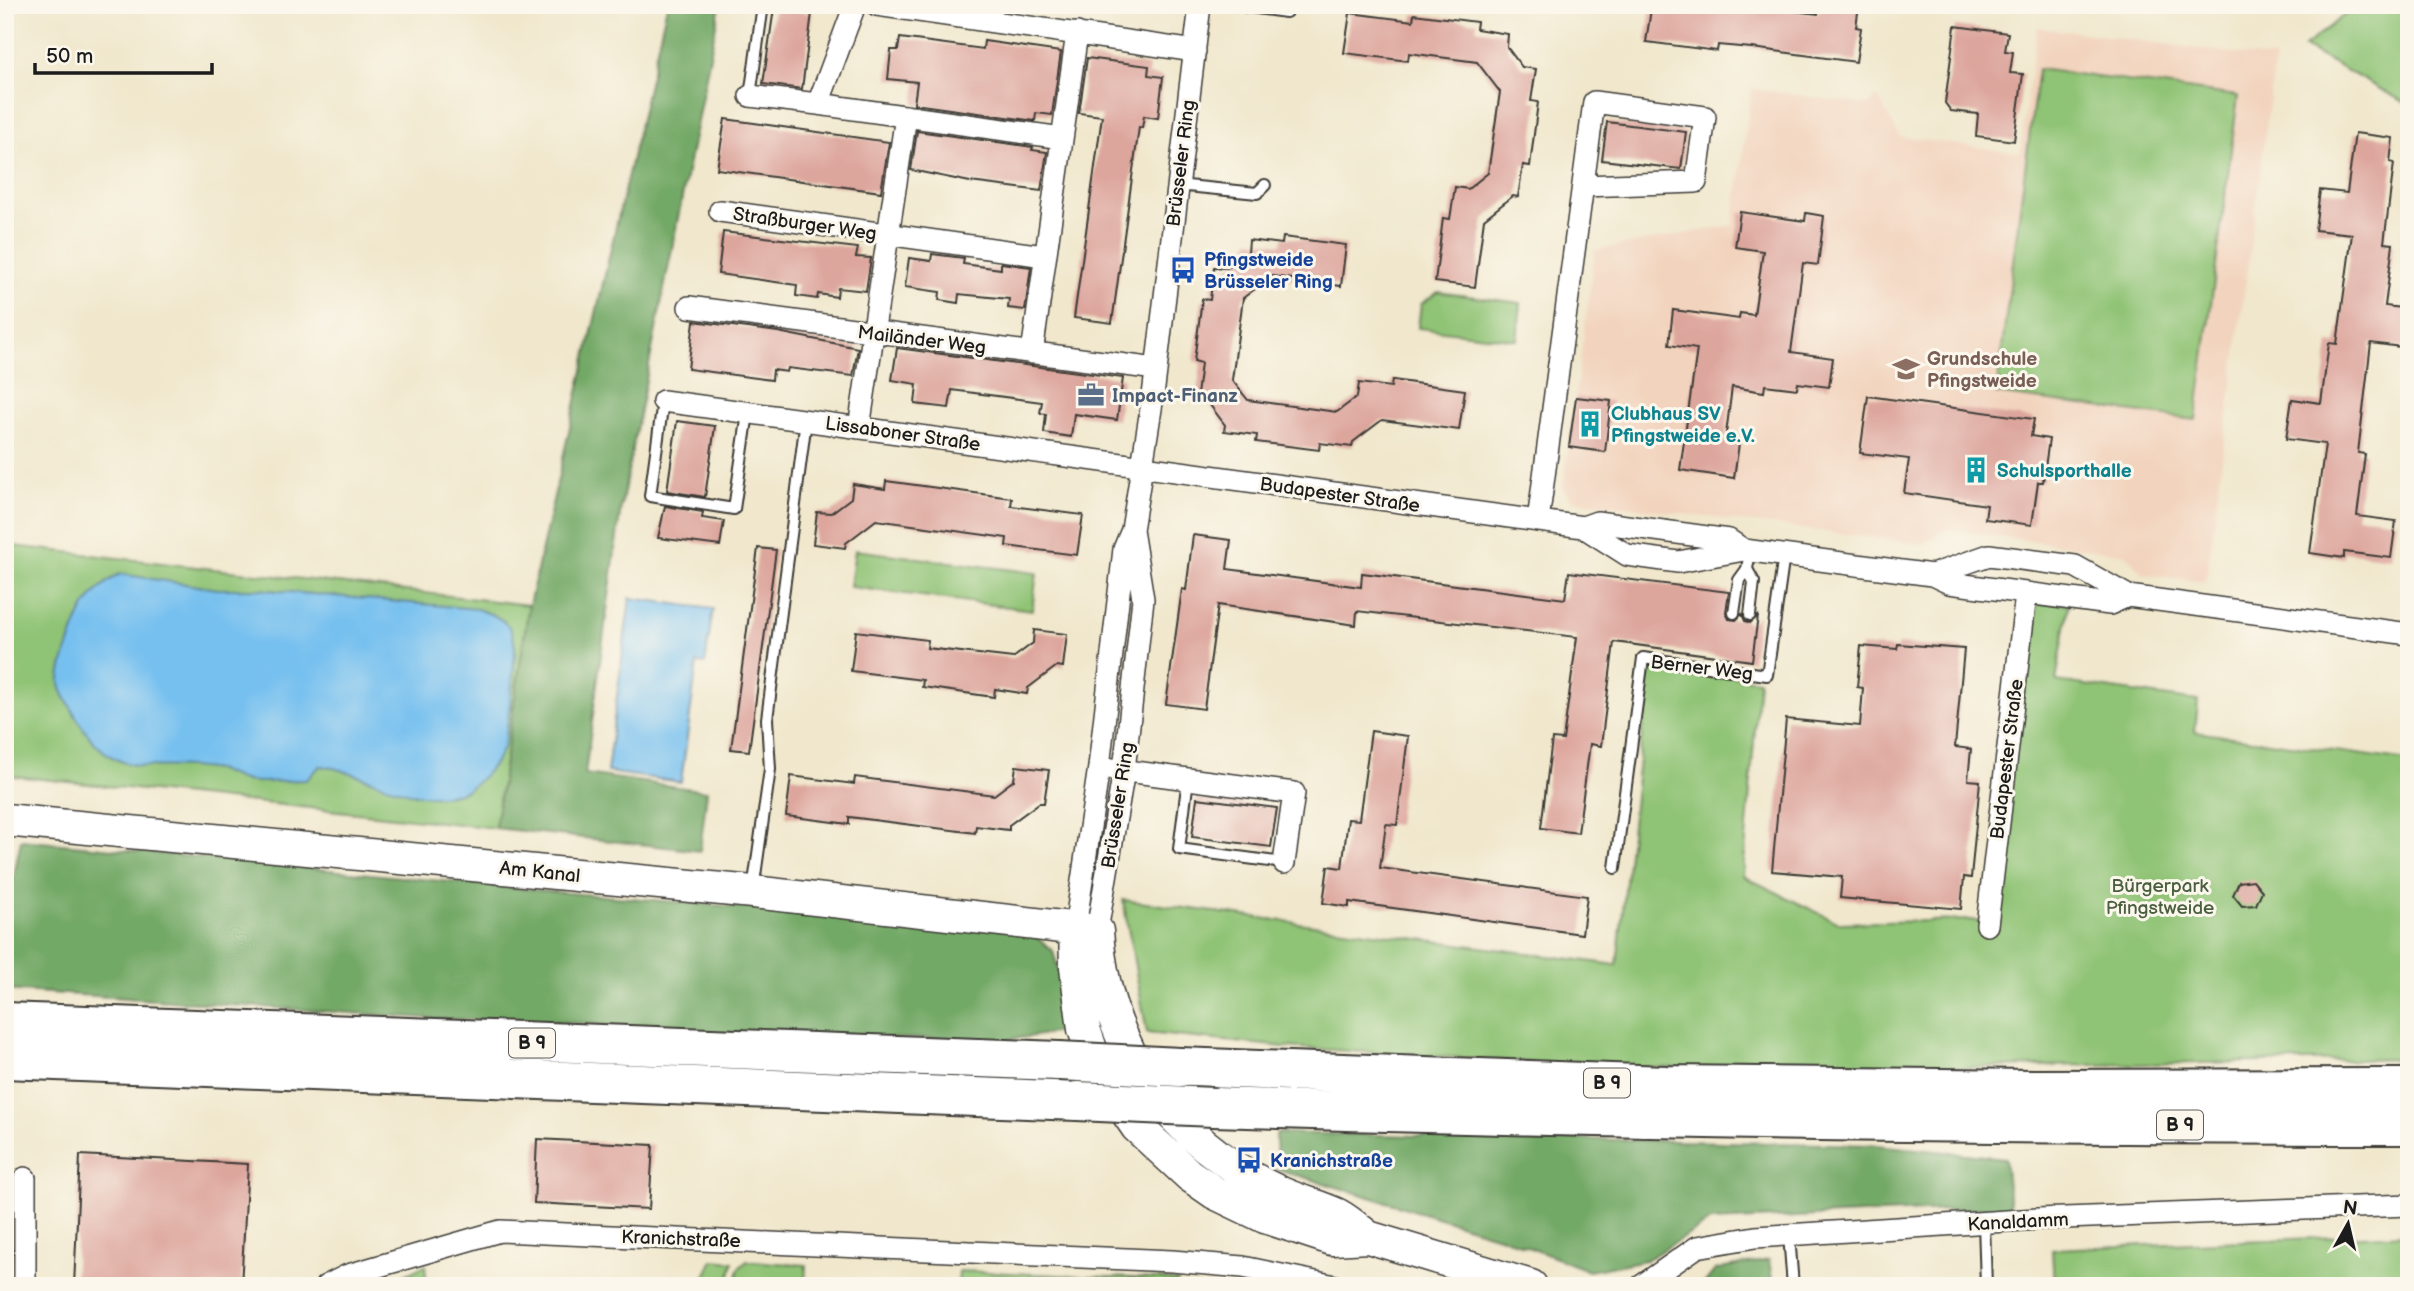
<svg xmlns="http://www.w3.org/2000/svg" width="2414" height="1291" viewBox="0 0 2414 1291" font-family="'Balsamiq Sans',sans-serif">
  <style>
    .built { fill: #f2d4be }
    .green { fill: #8fc375; stroke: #567048; stroke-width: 2 }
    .forest { fill: #73a966; stroke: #486241; stroke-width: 2 }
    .water { fill: #76c0ef; stroke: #496e86; stroke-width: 2 }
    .building { fill: #dda69d }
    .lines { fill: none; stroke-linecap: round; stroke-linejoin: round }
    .lane-casing { stroke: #3c3a36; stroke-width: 14 }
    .street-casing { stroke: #3c3a36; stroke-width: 24 }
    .secondary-casing { stroke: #3c3a36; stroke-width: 35 }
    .highway-casing { stroke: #3c3a36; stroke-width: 42 }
    .lane { stroke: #fff; stroke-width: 10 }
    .street { stroke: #fff; stroke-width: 21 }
    .secondary { stroke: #fff; stroke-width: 32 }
    .highway { stroke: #fff; stroke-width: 38 }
    .highway-bridge-casing { stroke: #3c3a36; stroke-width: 42; stroke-linecap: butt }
    .highway-bridge { stroke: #fff; stroke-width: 38 }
    .labels { text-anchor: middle; stroke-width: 6; stroke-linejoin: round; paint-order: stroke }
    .shield { fill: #fbf7ec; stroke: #5f5e5a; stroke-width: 2 }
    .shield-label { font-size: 18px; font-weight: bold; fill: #1c1c1c }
    .street-label { font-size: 19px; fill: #1c1c1c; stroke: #fbf7ec }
    .transit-label { font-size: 19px; font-weight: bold; fill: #164399; stroke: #fbf7ec; text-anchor: start }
    .education-label { font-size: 19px; font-weight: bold; fill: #785e54; stroke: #fbf7ec; text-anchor: start }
    .service-label { font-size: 19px; font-weight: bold; fill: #4e5e75; stroke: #fbf7ec; text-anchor: start }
    .culture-label { font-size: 19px; font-weight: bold; fill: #0d838f; stroke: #fbf7ec; text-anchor: start }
    .park-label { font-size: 19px; fill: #4a5f40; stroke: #fbf7ec }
  </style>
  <rect width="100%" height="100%" fill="#fbf7ec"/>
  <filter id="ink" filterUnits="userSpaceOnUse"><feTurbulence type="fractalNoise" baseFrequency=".0143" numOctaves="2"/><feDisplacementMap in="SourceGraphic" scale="14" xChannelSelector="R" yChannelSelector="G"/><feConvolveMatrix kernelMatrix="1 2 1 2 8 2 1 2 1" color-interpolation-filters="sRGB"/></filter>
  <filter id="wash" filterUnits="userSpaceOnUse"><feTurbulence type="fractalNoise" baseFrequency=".00686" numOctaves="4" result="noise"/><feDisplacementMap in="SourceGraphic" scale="28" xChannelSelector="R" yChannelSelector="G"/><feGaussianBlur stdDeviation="1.57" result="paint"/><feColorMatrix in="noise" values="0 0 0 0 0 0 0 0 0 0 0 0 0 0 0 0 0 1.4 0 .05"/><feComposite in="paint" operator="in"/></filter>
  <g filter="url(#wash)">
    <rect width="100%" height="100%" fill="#f0e7cc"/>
    <path class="built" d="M2037,27l238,32 -69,523 -63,-8 -18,-20 -179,-25 -22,15 -352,-44 -9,-12 32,-238 138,-25 19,-136 117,16 8,-9 23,41 120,16z"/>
    <path class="green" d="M2357,5h52v100l-105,-58z
      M2038,69l200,27 -42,324 -200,-26z
      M1438,292l83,11 -4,37 -99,-12 3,-24z
      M5,545l524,60 -34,223 -490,-53z
      M855,550l182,23 -5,37 -182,-23z
      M2037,600l32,4 -13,77 142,20 -3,31 214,29v298l-522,10 -282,-2 -320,-20 -138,-14 -24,-133 494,65 32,-299 110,14 -16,196 96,47 134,-3 13,5z
      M2409,1234v52h-355l-2,-37z
      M713,1260l20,2 -5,24h-28z
      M747,1261l59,4 -1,21h-70l4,-18z
      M425,1265l2,21h-43z
      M959,1271l200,8 17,2 3,5h-221z"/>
    <path class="forest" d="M667,5h53l-99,502 -36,267 122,17 -7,60 -205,-23 34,-223z
      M21,840l524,51 485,40 23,20 21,79 -67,10 -245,-4 -214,-15 -108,-2 -435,-29v-69z
      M1276,1133l600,12 129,13 5,49 -299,14 -65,39 -57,11 -87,-34 -225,-68z
      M1769,1260l4,26h-71l13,-16z"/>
    <path class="water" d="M120,574l98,15h39l220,20c12,4 24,8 32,18 3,4 5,15 6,20 0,12 -8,93 -12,101 -7,16 -27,40 -44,45 -49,14 -92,-22 -139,-27l-14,14c-19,0 -41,4 -59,1 -11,-2 -20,-9 -31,-11 -62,-12 -100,17 -139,-52 -19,-33 -22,-30 -10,-68 11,-34 21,-59 53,-76z
      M630,598l83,11 -8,55 -8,-1 -16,119 -74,-10z"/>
    <g id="blocks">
      <path class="building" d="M1656,5h55l46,6 1,-4 60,7 1,-9h40l-3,22 5,1 -5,34 -104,-14 -34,-3 -1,6 -71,-9 5,-33 4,1z
        M774,8l38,5 -10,76 -39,-5z
        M1350,13l63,8 1,-7 63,8 -1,7 32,5 -1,13 15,20 14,2 -5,32 7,1 -8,64 -7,-1 -5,32 -5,-1 -29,23 -9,68 -40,-5 8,-64 7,1 5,-32 13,2 20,-16 12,-81 -23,-30 -68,-9 -1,8 -64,-8z
        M1955,26l53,7 -3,18 8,1 -3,21 13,1 -9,67 -38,-5 2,-22 -27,-3 -6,-8z
        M900,38l83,11 1,-8 77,11 -9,63 -16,-2 -1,8 -121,-17 3,-22 -29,-3 3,-29h7z
        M1087,58l62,8 -1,9 15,2 -5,41 -14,-2 -2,12 -3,-1 -27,196 -38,-5 28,-202 -23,-3z
        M725,119l164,23 -8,50 -164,-23z
        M1607,122l79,10 -5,37 -79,-9z
        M917,131l116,16 -1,3 15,2 -6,39 -71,-9 -59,-12z
        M2355,133l38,5 -3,24 4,1 -10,80 9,1 -8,62 24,3v39l-38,-5 -13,110 7,1 -8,62 39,5 -5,37 -47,-6v6l-34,-5 15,-109 -39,-5 6,-40 29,4 8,-60 8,1 15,-110 -37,-4 5,-40 27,3z
        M1740,212l65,9 1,-8 18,3 -6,49 -15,-2 -12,89 42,6 -4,29 -31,-4 -1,6 -32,-4 -1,7 -32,-5 -7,55 14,2 -5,34 -54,-8 17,-121 -28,-4 4,-35 66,9 1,-6 14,2 9,-64 -28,-4z
        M723,232l135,16 -2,9 15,1 -5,33 -28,-3 -1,9 -19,-3 -1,5 -21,-3 1,-11 -79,-11z
        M1283,237l63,8 -5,41 -69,-10 -29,22 -11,82 16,20 89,12 20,-15 2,-14 32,4 1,-7 73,10 -6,40 -77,-10 -29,22 -1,5 -32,-4 -1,7 -63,-8 1,-7 -33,-4 1,-6 -22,-29 -6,-1 4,-32 -7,-2 8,-62 8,1 4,-33 13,1 21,-15 1,-13 33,4z
        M932,254l32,4 -1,6 38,5v-6l30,4 -6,43 -17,-2 1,-9 -50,-5 -1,9 -19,-3 1,-8 -35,-5 4,-29 22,3z
        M694,321l84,11 80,16 -5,28 -65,-8 -1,4 -14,-2 -1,10 -84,-11z
        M897,348l226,30 -6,42 -43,-6 -3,23 -27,-4 2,-19 -6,-1 2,-11 -90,-12 -3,18 -34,-4 2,-20 -25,-4z
        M1868,396l166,23 -3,17 18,3 -6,43h-5l-6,43 -47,-6 2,-14 -83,-12 5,-34 -49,-6z
        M1576,397l35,4 -6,51 -36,-5z
        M677,421l38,5 -10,71 -38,-6z
        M886,481l126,17 -1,8 72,9 -6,40 -71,-9 1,-8 -131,-18 -30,23 -1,5 -32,-4 4,-32 14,1 20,-15 2,-14 32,5z
        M665,506l38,6 -1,6 22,3 -4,25 -62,-8z
        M1193,535l38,5 -4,29 134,18 1,-14 203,26 4,-27 160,20 -3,20 3,7 7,1 6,-6 3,7 5,2 8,-7 -6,45 -138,-19 -13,104 -11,-2 -12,89 -37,-5 11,-89 11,1 14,-103 -220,-26 -1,14 -138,-20 -14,104 -38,-5 16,-115 4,1z
        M758,548l18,2 -27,201 -18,-2z
        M1034,630l33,4 -4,33 -6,-1 -29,22 -1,6 -32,-5 -1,8 -72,-10 1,-7 -72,-9 5,-40 72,9 -1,8 86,10 20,-15z
        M1898,644l66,5 -9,98 16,2 -3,31 12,1 -9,97 -7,-1 -3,32 -121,-11 2,-21 -70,-6 14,-152 74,7 3,-38 -6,-1 4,-41 36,3z
        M1371,731l37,5 -11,89 -11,-1 -6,44 207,28 -5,38 -233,-32v5l-26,-4 5,-37 14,2 6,-49 11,1z
        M1016,766l33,4 -5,33h-5l-30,22v5l-33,-4 -1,7 -126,-16v7l-63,-8 5,-40 63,8 1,-7 139,18 20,-15z
        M1197,798l80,10 -6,39 -79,-10z
        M2253,880l9,11 -6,14 -14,1 -9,-11 6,-13z
        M537,1139l116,6 -4,64 -115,-6z
        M80,1155l168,9 -7,122h-167z"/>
    </g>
  </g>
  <g filter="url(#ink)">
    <use href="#blocks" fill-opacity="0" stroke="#3c3a36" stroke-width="2"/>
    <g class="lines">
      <g class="lane-casing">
        <path id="lane" d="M1235,5l51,7
          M750,96l13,-91
          M1177,185l80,8 8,-8
          M663,401l-13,95 84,13 14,-96
          M1747,569l7,13 -4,33
          M1734,613l5,-33 8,-11 3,-18
          M1188,779l-9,70 105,14
          M1615,868l28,-210 124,17 17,-120
          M753,890l17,-121 -3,-50 39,-299
          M1984,1222l2,64
          M1789,1235l4,51"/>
      </g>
      <g class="street-casing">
        <path id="street" d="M877,5l318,46
          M750,96l68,8 37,-99
          M818,104l244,34
          M720,211l324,45
          M689,307l467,62
          M1032,353l45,-320
          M663,401l920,126 44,28 51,7 66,-12 188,25 17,8 161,21 18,-8
          M859,428l47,-312
          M1538,521l56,-419 111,15 -9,65 -113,4
          M1583,527l14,-5 132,18 15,10
          M1932,575l57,-20 86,11 53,30 281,38
          M1112,769l182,24 -10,70
          M1987,925l39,-331
          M1075,928l24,-161 25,-218 8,-19 21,-134 47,-391
          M1097,931l27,-161 19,-171 -11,-69
          M25,1286v-108
          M326,1286l22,-11 152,-44 672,30 71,6 92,19
          M1641,1286l56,-39 58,-10 283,-18 371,-14"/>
      </g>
      <g class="secondary-casing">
        <path id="secondary" d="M5,820l748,72 344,39c8,119 74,210 182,261 19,9 40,14 59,23 11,6 21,15 30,22
          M1075,928l1,39 8,62 15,43 38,55 52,48 26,18 50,24 67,22 36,-2 163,49"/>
      </g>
      <g class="highway-casing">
        <path id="highway" d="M5,1022l1054,39
          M5,1059l1072,42
          M1180,1067l486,18 369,4 374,-1
          M1214,1107c398,13 796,18 1195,18"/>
      </g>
      <use href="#lane" class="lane"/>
      <use href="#street" class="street"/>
      <use href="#secondary" class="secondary"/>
      <use href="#highway" class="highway"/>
      <g class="highway-bridge-casing">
        <path id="highway-bridge" d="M1059,1061l121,6
          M1077,1101l137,6"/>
      </g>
      <use href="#highway-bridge" class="highway-bridge"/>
    </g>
  </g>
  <defs>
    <g id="bus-bare" transform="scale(2.1)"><path d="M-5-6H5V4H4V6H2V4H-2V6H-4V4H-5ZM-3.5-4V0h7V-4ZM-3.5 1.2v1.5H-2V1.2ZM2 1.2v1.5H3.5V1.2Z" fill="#1a4fb4" stroke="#fbf7ec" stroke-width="2.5" paint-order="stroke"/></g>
    <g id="school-bare" transform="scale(2.1)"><path d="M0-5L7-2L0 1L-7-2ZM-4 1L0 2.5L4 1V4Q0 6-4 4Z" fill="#8d6e63" stroke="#fbf7ec" stroke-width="2.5" paint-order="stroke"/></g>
    <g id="office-bare" transform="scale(2.1)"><path d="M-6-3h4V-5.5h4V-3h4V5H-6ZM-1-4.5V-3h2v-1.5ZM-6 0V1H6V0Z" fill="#5c6f8a" stroke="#fbf7ec" stroke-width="2.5" paint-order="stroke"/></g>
    <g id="building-bare" transform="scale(2.1)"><path d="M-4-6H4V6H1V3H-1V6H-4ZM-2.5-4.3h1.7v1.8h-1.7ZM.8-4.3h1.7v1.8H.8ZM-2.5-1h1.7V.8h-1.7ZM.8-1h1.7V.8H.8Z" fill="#0f9aa8" stroke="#fbf7ec" stroke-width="2.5" paint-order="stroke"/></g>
  </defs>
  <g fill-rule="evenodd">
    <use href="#bus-bare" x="1183" y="270"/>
    <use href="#school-bare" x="1906" y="369"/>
    <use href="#office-bare" x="1091" y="395"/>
    <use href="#building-bare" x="1590" y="424"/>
    <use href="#building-bare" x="1976" y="470"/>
    <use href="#bus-bare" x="1249" y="1160"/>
  </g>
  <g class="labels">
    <g class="shield">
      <rect x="509" y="1028.5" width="46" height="29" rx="5"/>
      <rect x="1584" y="1068.5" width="46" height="29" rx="5"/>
      <rect x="2157" y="1110.5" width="46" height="29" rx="5"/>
    </g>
    <g class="shield-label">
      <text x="532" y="1049">B 9</text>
      <text x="1607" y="1089">B 9</text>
      <text x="2180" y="1131">B 9</text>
    </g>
    <g class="street-label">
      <text transform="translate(1180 163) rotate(-83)" y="7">Brüsseler Ring</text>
      <text transform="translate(805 223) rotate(8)" y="7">Straßburger Weg</text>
      <text transform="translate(922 339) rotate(7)" y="7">Mailänder Weg</text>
      <text transform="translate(903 433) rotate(8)" y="7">Lissaboner Straße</text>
      <text transform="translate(1340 494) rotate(8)" y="7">Budapester Straße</text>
      <text transform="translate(1702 667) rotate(7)" y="7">Berner Weg</text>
      <text transform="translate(2006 759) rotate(-83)" y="7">Budapester Straße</text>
      <text transform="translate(1117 805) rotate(-81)" y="7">Brüsseler Ring</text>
      <text transform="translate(540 871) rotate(6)" y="7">Am Kanal</text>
      <text transform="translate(2018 1221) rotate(-3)" y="7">Kanaldamm</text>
      <text transform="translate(681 1238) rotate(2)" y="7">Kranichstraße</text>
    </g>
    <g class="transit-label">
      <text x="1204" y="266">Pfingstweide<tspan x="1204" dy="22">Brüsseler Ring</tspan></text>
      <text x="1270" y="1167">Kranichstraße</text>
    </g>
    <g class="education-label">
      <text x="1927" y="365">Grundschule<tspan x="1927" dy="22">Pfingstweide</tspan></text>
    </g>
    <g class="service-label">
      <text x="1112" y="402">Impact-Finanz</text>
    </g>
    <g class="culture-label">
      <text x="1611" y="420">Clubhaus SV<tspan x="1611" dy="22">Pfingstweide e.V.</tspan></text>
      <text x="1997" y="477">Schulsporthalle</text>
    </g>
    <g class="park-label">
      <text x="2160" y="892">Bürgerpark<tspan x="2160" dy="22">Pfingstweide</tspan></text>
    </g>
  </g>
  <rect width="2414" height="1291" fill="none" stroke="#fbf7ec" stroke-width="28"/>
  <g transform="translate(2348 1224) rotate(8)" stroke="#fbf7ec" stroke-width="5" paint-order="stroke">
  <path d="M0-5L12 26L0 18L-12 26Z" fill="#1c1c1c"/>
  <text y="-10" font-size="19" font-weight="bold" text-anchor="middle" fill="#1c1c1c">N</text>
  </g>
  <path d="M35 63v10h177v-10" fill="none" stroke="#1c1c1c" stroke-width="3.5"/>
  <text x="46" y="63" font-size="21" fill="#1c1c1c" stroke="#fbf7ec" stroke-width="5" paint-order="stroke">50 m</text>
</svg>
